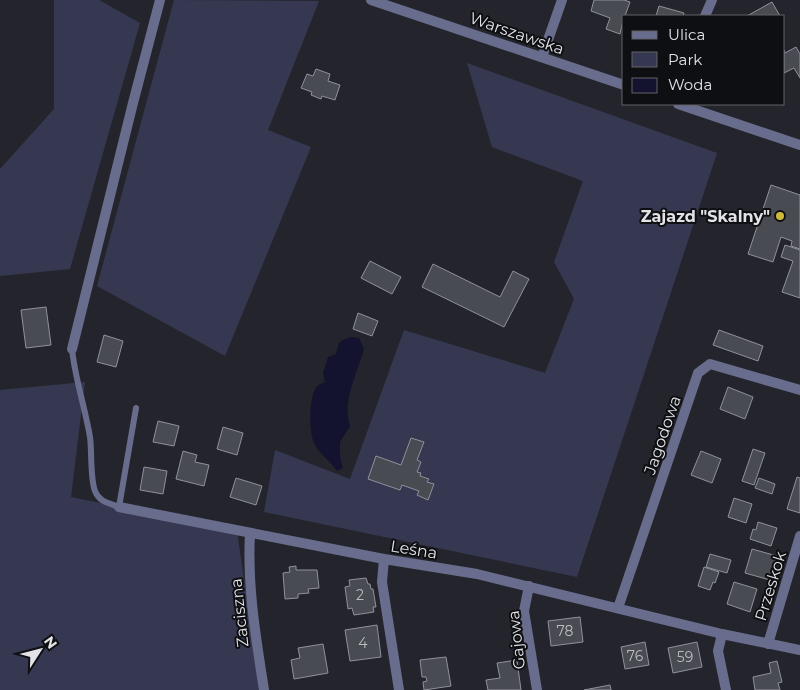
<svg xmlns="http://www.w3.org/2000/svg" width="800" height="690" viewBox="0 0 800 690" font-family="Montserrat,sans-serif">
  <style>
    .green { fill: #363852 }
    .water { fill: #13132f }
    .building { fill: #494b53; stroke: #90919a }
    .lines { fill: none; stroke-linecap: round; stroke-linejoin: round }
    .service { stroke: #696d8d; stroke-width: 6 }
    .minor { stroke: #696d8d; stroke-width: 10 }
    .tertiary { stroke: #696d8d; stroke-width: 10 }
    .poi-dot { fill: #ceb837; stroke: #0e0f12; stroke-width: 2 }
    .labels { text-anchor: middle; stroke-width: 4; stroke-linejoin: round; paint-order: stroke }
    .number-label { font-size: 14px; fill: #bcbcc2 }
    .street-label { font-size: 16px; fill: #e2e2e7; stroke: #0e0f12 }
    .poi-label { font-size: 16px; font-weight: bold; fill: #e2e2e7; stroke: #0e0f12; text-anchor: end }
  </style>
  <rect width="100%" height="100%" fill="#24252c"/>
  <path class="green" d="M54,0h45l41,23 -70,246 -70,7v-107l54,-60z
    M174,0l145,1 -51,129 43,17 -86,209 -128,-70z
    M467,63l250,90 -140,424 -313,-65 11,-62 75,29 54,-149 141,43 29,-74 -20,-37 29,-81 -91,-34z
    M85,382l-14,115 166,34 23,159h-260v-300z"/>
  <path class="water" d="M352,337l7,1 5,11c-7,26 -22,51 -14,77l-10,16v14l3,12 -6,3c-6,-9 -15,-15 -21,-24 -8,-11 -8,-52 2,-62 1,-1 6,-2 7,-3l-2,-9 5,-16 8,-3c3,-13 3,-14 16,-17z"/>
  <path class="building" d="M594,0h30l6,2 -5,14h-1l-4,18 -14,-5 4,-11 -19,-7z
    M772,2l8,14h-33z
    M659,6l25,7 -1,3h-27z
    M796,47l4,7v24l-6,-10 -10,5v-23l1,3z
    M316,69l14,5 -2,7 12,4 -5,15 -13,-4 -1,3 -10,-4 1,-3 -11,-4 6,-14 6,2z
    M771,185l29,10v54l-9,-3 1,-5 -11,-4 -8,25 -25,-8z
    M785,245l15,5v48l-18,-6 11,-31 -12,-4z
    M370,261l31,16 -9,17 -31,-16z
    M433,264l67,33 13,-26 16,8 -25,48 -82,-40z
    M46,307l5,38 -25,3 -5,-38z
    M358,313l20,8 -6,15 -19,-7z
    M719,330l44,16 -5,15 -45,-16z
    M104,335l19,6 -7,26 -19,-5z
    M728,387l25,10 -8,22 -25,-10z
    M158,421l21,5 -5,20 -21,-4z
    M223,427l20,6 -6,22 -20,-6z
    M411,438l13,4 -7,18 4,2 -4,10 4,1 -1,3 9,3 -2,3 7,2 -6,16 -11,-5 2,-4 -17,-6 -2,5 -32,-11 8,-23 25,9z
    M753,449l12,4 -11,32 -12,-4z
    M183,451l14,4 -2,7 14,3 -5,21 -28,-7z
    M701,451l20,8 -9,24 -21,-8z
    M144,467l23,4 -4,23 -23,-4z
    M797,477l3,1v35l-13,-4z
    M236,478l26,8 -6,19 -26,-8z
    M759,478l16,6 -3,10 -17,-6z
    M734,498l18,6 -6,19 -18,-6z
    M758,522l19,6 -6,18 -21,-7 3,-10 3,1z
    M752,549l25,7 -7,24 -25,-7z
    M710,554l21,6 -4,13 -21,-6z
    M296,566v4h21l2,18 -11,1 1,4 -11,1v4l-13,1 -2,-26 7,-1 -1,-5z
    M704,567l15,5 -4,11 -2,-1 -3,8 -12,-4z
    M366,578l2,6h2l1,5h2l3,18h-3l1,5 -20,3 -2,-7 -4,1 -3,-22 5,-1 -1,-6z
    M734,582l23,7 -7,23 -23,-8z
    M580,617l3,25 -32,4 -3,-25z
    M377,625l4,32 -31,4 -5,-31z
    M645,642l4,23 -24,4 -4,-22z
    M697,642l5,25 -29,6 -5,-25z
    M323,644l5,29 -34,6 -3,-19 9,-2 -2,-10z
    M446,657l5,29 -27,4 -1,-8 4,-1 -1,-4h-4l-2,-17z
    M517,660l4,30h-33l-2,-10 14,-2 -3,-15z
    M777,661l5,21 -4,1 2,7h-25l-2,-13 18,-4 -2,-10z
    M610,685l1,5h-27z"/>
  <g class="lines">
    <path class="service" d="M72,349c3,30 13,58 18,88 2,14 0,41 5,54 4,11 14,12 24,16l17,-99"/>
    <path class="minor" d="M705,16l7,-16
      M542,57l20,-57
      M72,349l61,-246 27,-103
      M119,507l265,52 93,15 245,60 78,16
      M250,533c-3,53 6,105 14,157
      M384,559l-2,23 17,108
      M529,586l-5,25 13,79
      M618,608l80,-235 12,-9 90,26
      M722,634l-4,17 8,39
      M768,644l32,-108"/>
    <path class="tertiary" d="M371,0l253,85
      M678,104l122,41"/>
  </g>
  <circle class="poi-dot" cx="780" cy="216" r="5"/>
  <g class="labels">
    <g class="number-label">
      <text x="360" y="600">2</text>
      <text x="565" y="636">78</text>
      <text x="363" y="648">4</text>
      <text x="635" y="661">76</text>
      <text x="685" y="662">59</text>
    </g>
    <g class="street-label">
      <text transform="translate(517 33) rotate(19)" y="6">Warszawska</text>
      <text transform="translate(662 435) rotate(-71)" y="6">Jagodowa</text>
      <text transform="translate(414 549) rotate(9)" y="6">Leśna</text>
      <text transform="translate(770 586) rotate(-73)" y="6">Przeskok</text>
      <text transform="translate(239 613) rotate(-96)" y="6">Zaciszna</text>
      <text transform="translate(516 640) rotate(-96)" y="6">Gajowa</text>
    </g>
    <g class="poi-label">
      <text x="770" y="222">Zajazd "Skalny"</text>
    </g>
  </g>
  <rect x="622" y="15" width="162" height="90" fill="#0e0f12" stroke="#636367"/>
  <rect x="632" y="31" width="25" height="8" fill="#696d8d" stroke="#636367"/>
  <text x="668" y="40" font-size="15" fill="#e2e2e7">Ulica</text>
  <rect x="632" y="52" width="25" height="15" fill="#363852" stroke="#636367"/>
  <text x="668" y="65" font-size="15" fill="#e2e2e7">Park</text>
  <rect x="632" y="78" width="25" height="15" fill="#13132f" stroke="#636367"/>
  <text x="668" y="90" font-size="15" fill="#e2e2e7">Woda</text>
  <g transform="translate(40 650) rotate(54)" stroke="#0e0f12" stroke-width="4" paint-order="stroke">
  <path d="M0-4L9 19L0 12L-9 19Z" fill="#e2e2e7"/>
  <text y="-8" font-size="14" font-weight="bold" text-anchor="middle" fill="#e2e2e7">N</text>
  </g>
</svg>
